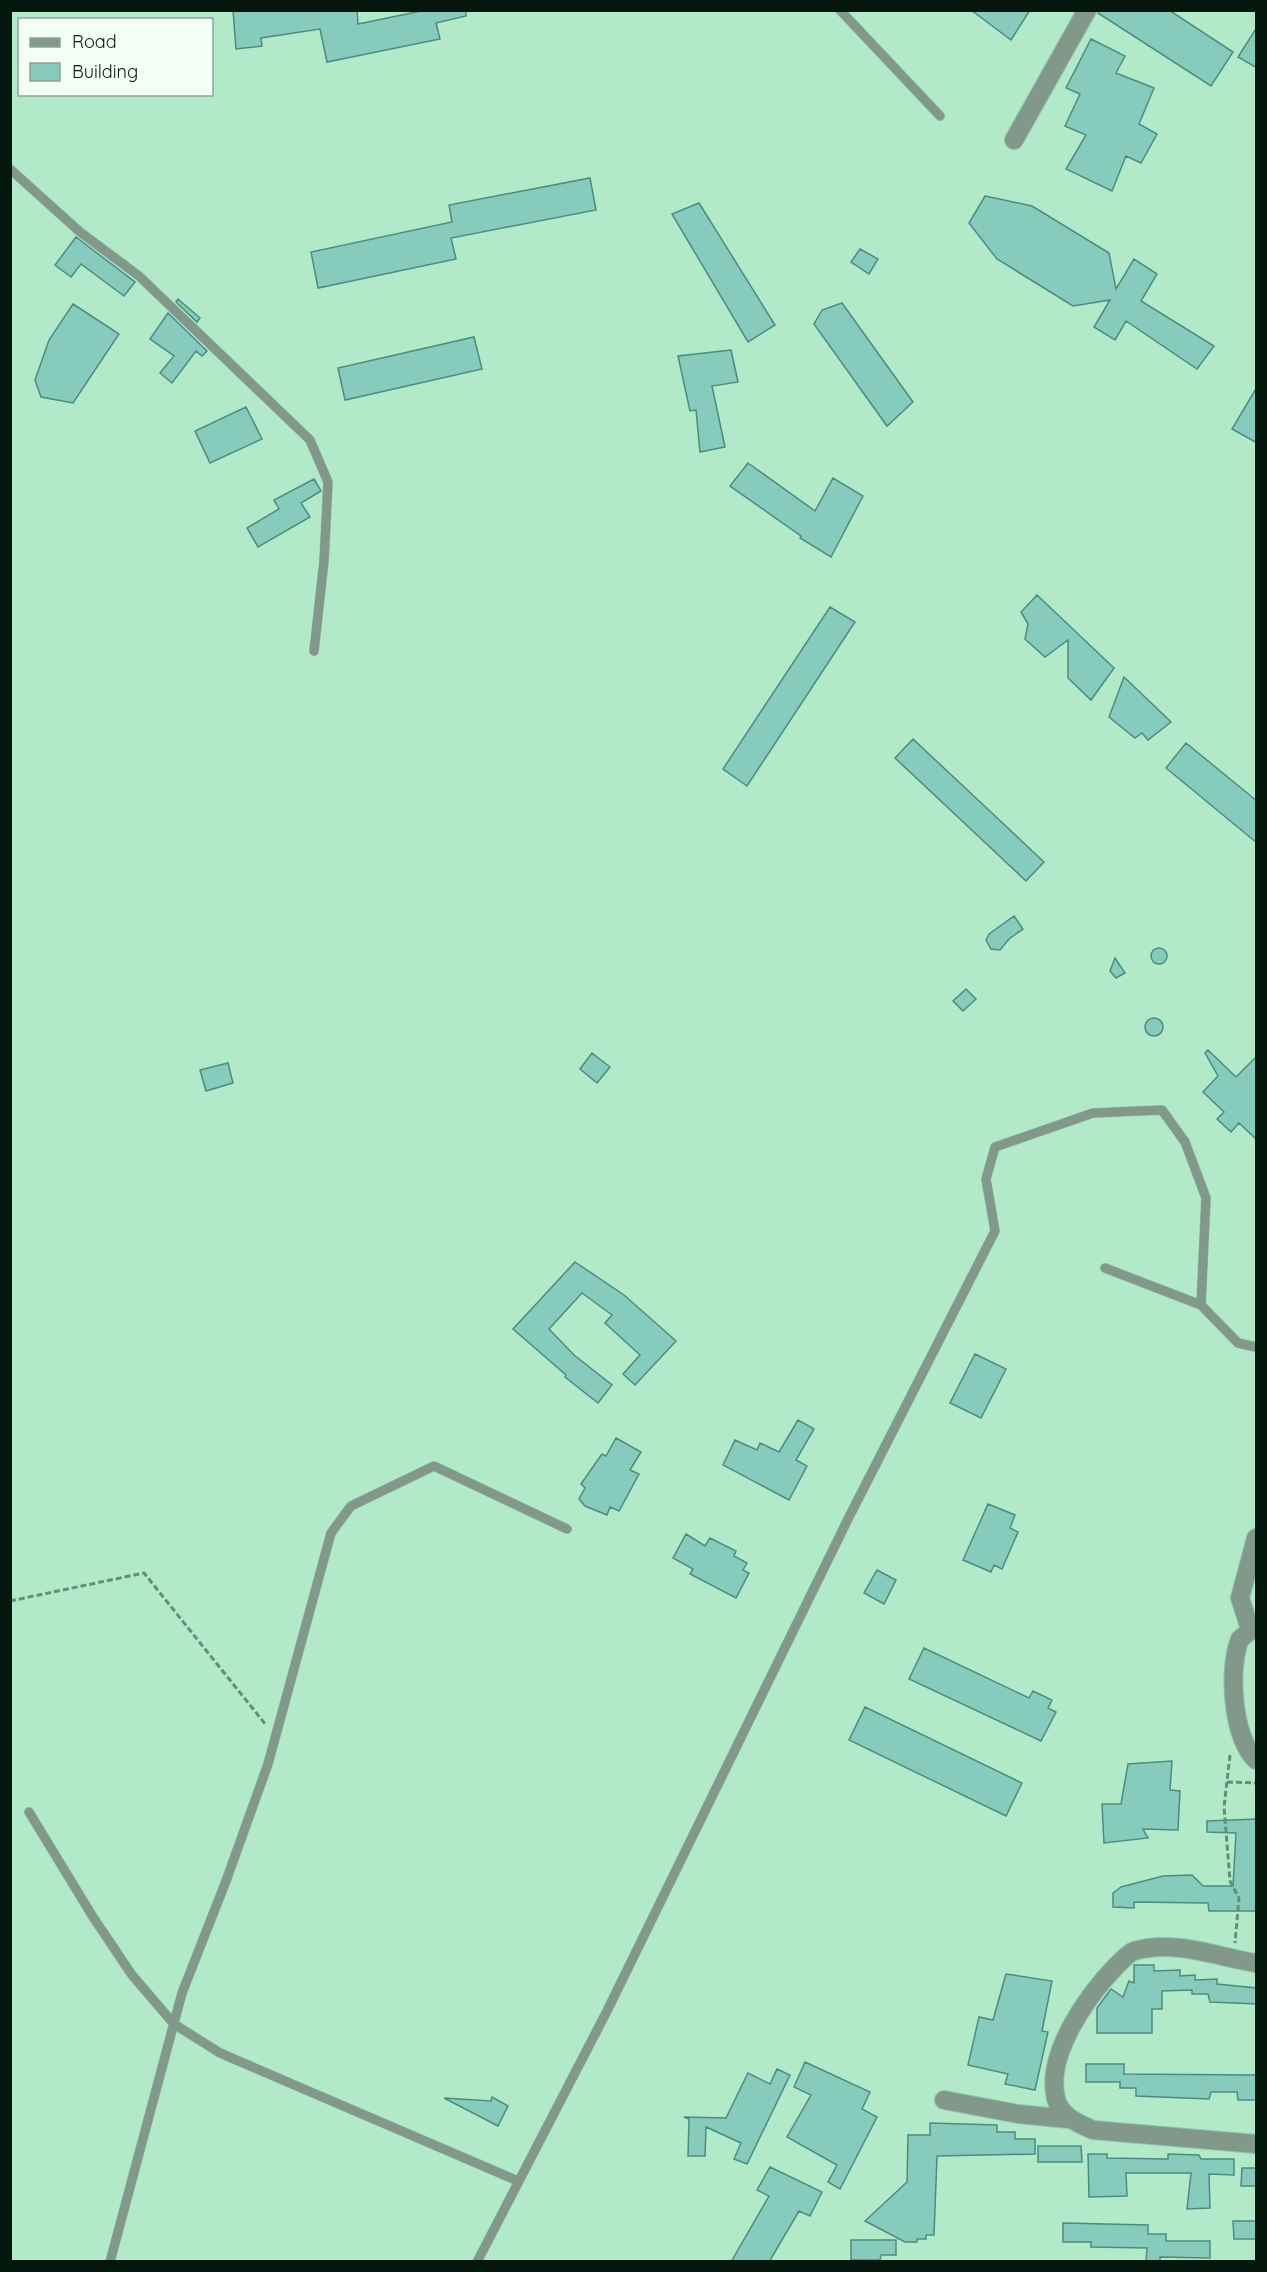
<svg xmlns="http://www.w3.org/2000/svg" width="1267" height="2272" viewBox="0 0 1267 2272" font-family="Quicksand,sans-serif">
  <style>
    .building { fill: #87cbbc; stroke: #4a8d80; stroke-width: 1.5 }
    .lines { fill: none; stroke-linecap: round; stroke-linejoin: round }
    .lane-casing { stroke: #92c3a7; stroke-width: 10 }
    .street-casing { stroke: #92c3a7; stroke-width: 20 }
    .path { stroke: #658d77; stroke-width: 3; stroke-dasharray: 6 3; stroke-linecap: butt }
    .lane { stroke: #81988a; stroke-width: 9 }
    .street { stroke: #81988a; stroke-width: 18 }
  </style>
  <rect width="100%" height="100%" fill="#b1e9c9"/>
  <path class="building" d="M233,10h124l1,14 68,-14h40v6l-30,7 4,16 -113,23 -7,-33 -59,9 1,8 -26,3z
    M971,10h59l-19,30z
    M1098,10h71l64,42 -22,34 -113,-73z
    M1257,27v41l-19,-11z
    M1091,39l34,17 -9,17 38,15 -15,36 18,10 -16,29 -15,-7 -14,35 -46,-22 20,-34 -21,-9 15,-32 -14,-6z
    M590,178l6,32 -145,28 5,21 -138,29 -7,-36 141,-30 -3,-17z
    M985,196l47,10 77,47 7,36 18,-30 23,15 -16,27 73,45 -17,23 -71,-48 -11,19 -21,-13 16,-27 -37,6 -76,-47 -28,-36z
    M699,203l76,122 -27,17 -76,-128z
    M76,237l59,45 -11,14 -43,-32 -10,13 -16,-12z
    M860,249l18,10 -9,15 -18,-12z
    M178,299l22,19 -3,4 -21,-20z
    M842,303l71,99 -26,24 -73,-102 8,-14z
    M73,304l46,30 -46,69 -32,-6 -6,-17 14,-40z
    M168,313l39,38 -5,5 -6,-5 -24,32 -12,-10 14,-17 -24,-17z
    M474,337l8,32 -137,31 -7,-32z
    M731,350l7,32 -26,4 13,61 -25,5 -4,-42 -6,1 -12,-55z
    M1257,387v56l-25,-14z
    M246,407l16,32 -52,24 -15,-32z
    M748,463l67,48 18,-33 30,18 -32,61 -31,-19 1,-2 -71,-50z
    M314,479l7,12 -20,12 9,14 -52,30 -11,-19 32,-19 -5,-9z
    M1037,595l77,73 -23,32 -23,-22v-38l-23,17 -20,-18 3,-15 -7,-12z
    M830,607l25,15 -108,164 -24,-17z
    M1124,677l47,45 -23,18 -6,-7 -7,5 -26,-21z
    M913,739l131,123 -18,19 -131,-123z
    M1186,743l71,58v42l-91,-75z
    M1014,916l9,13 -14,10 -9,11 -9,-1 -5,-9 3,-6z
    M1151 956a8 8 0 1 1 16 0a8 8 0 1 1-16 0Z
    M1115,958l10,15 -9,5 -6,-7z
    M966,989l10,10 -13,12 -10,-10z
    M1145 1027a9 9 0 1 1 18 0a9 9 0 1 1-18 0Z
    M1208,1050l28,27 21,-21v84l-18,-17 -8,9 -14,-13 7,-7 -21,-20 15,-16 -13,-23z
    M592,1053l18,14 -13,16 -17,-14z
    M228,1063l5,20 -27,8 -6,-21z
    M575,1262l49,33 52,46 -41,44 -12,-11 17,-19 -35,-32 7,-8 -30,-22 -33,36 25,26 38,30 -14,18 -33,-26 1,-2 -53,-46z
    M975,1354l31,15 -25,49 -31,-15z
    M798,1420l16,9 -18,31 11,6 -18,34 -66,-35 12,-25 22,10 3,-7 19,9z
    M616,1438l25,14 -11,18 9,4 -20,37 -9,-4 -3,8 -22,-9 -6,-7 6,-11 -4,-4 21,-30 4,2z
    M988,1504l27,11 -5,13 8,4 -16,37 -8,-4 -3,7 -28,-12z
    M686,1534l19,12 5,-8 26,13 -2,5 13,7 -4,7 6,3 -13,25 -46,-24 3,-5 -20,-11z
    M877,1570l19,10 -12,24 -20,-11z
    M924,1648l105,50 4,-7 19,9 -4,8 8,4 -15,29 -132,-62z
    M865,1707l157,76 -16,33 -157,-76z
    M1172,1761l-2,29 10,1 -2,39 -35,-1 5,9 -44,5 -2,-39h19l7,-40z
    M1257,1819v92h-48l-1,-8 -74,-1v6l-21,-1v-14l8,-6 42,-11 29,-1 11,11h30l3,-53 -29,-1v-11z
    M1134,1965h20v6l26,-1v6l15,-1v5l22,-1v5l40,4v16l-47,-2 -2,-8h-16v-4l-30,1v18h-10v24h-55v-25l14,-19 12,8 6,-16 5,2z
    M1006,1974l46,7 -10,50 6,1 -13,58 -30,-6 3,-10 -40,-9 11,-48 14,3z
    M805,2062l65,30 -8,17 15,8 -37,72 -12,-7 9,-17 -50,-28 24,-42 -17,-8z
    M1086,2064h38v10l133,1v25h-19l-1,-8h-26l-2,7 -73,-3v-8h-16v-6h-34z
    M777,2069l13,6 -43,89 -13,-5 7,-16 -35,-16 -1,29h-17l1,-37 -5,-2 42,1 22,-45 22,11z
    M492,2097l16,9 -10,20 -54,-28 47,3z
    M930,2123l67,2v7h18v7h20v15l-98,2 -3,79h-8v4h-9v3h-12l-40,-21 42,-39 1,-47h22z
    M1038,2146h43l1,16h-44z
    M1088,2154h19v4l61,1v-5l31,1 2,4h33v16l-25,-1 1,34 -23,1 4,-36h-65l1,23 -38,1z
    M770,2167l52,25 -12,24 -11,-5 -30,51h-38l38,-66 -12,-6z
    M1242,2168h15v18h-16z
    M1233,2221h24v18h-23z
    M1063,2223l85,2v9h18v7h44v17l-50,-1v5h-14l1,-14 -56,-1v-5h-28z
    M851,2240h45v15h-15l-1,5h-29z"/>
  <g class="lines">
    <g class="lane-casing">
      <path id="lane" d="M840,10l100,106
        M10,169l70,63 59,44 171,164 18,42 -4,79 -10,90
        M1105,1268l96,37
        M29,1812l64,105 39,58 42,49 46,29 298,128
        M110,2262l72,-269 44,-112 42,-117 63,-231 20,-27 83,-40 133,63
        M477,2262l130,-251 241,-492 147,-288 -9,-52 9,-32 98,-34 69,-3 23,32 21,56 -5,107 37,38 18,4"/>
    </g>
    <g class="street-casing">
      <path id="street" d="M1014,140l73,-130
        M1256,1626l-16,13c-12,29 -8,98 16,121
        M1250,1629l-10,-31 16,-60
        M1256,1963c-39,-6 -81,-24 -122,-12 -6,2 -12,10 -17,14 -29,30 -72,89 -61,134 5,18 22,24 37,31l163,14
        M944,2100l74,14 51,5"/>
    </g>
    <path class="path" d="M10,1601l134,-28 122,152
      M1230,1755l-6,52 6,74 9,17 -4,45
      M1227,1782l29,1"/>
    <use href="#lane" class="lane"/>
    <use href="#street" class="street"/>
  </g>
  <rect width="1267" height="2272" fill="none" stroke="#03170c" stroke-width="24"/>
  <rect x="18" y="18" width="195" height="78" fill="#f3fef7" stroke="#93a299" stroke-width="1.5"/>
  <rect x="30" y="38" width="30" height="9" fill="#81988a" stroke="#93a299" stroke-width="1.5"/>
  <text x="72" y="48" font-size="18" fill="#03170c">Road</text>
  <rect x="30" y="63" width="30" height="18" fill="#87cbbc" stroke="#93a299" stroke-width="1.5"/>
  <text x="72" y="78" font-size="18" fill="#03170c">Building</text>
</svg>
